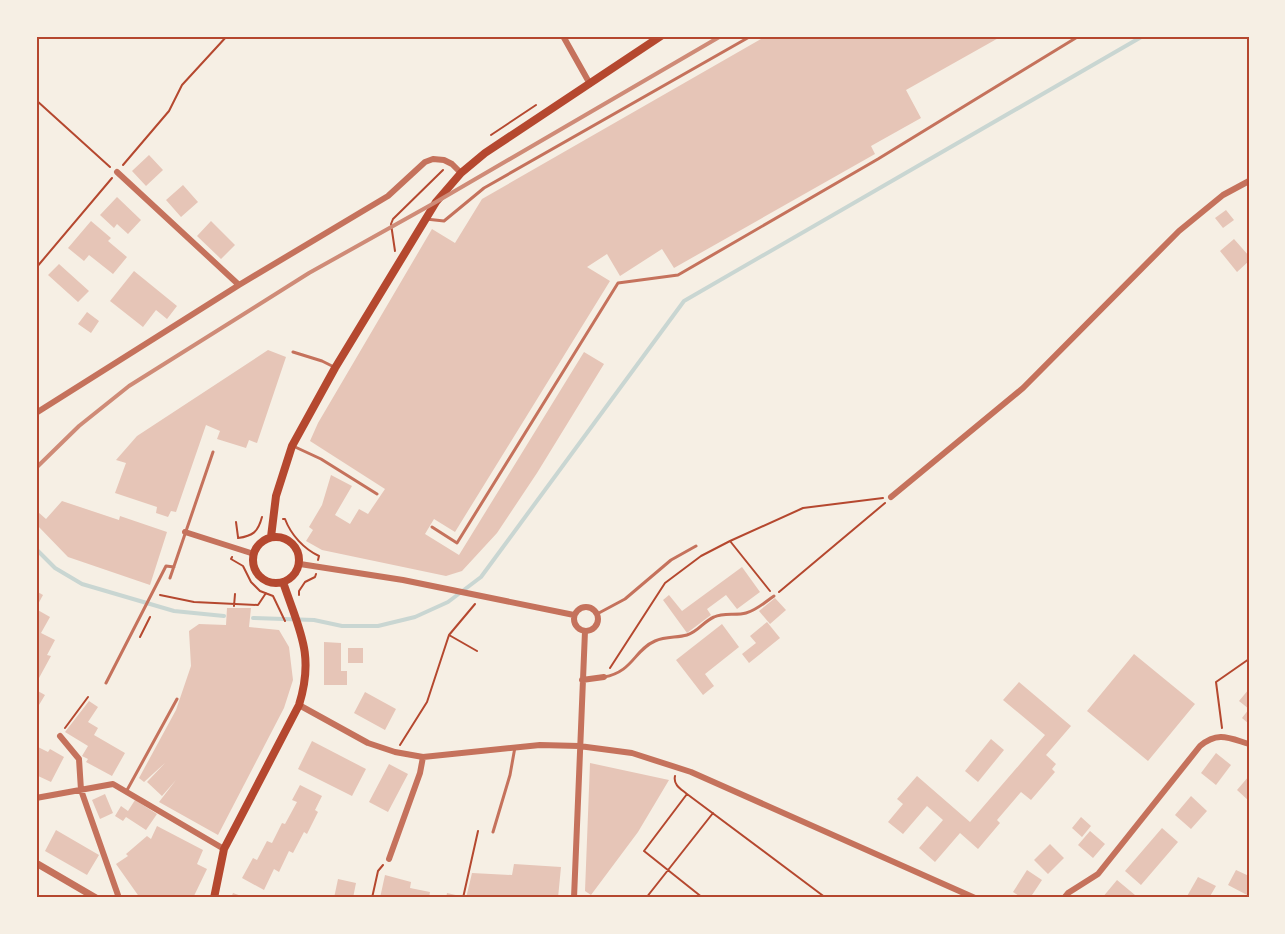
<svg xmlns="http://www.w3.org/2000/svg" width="1285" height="934" viewBox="0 0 1285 934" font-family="'Fira Sans Condensed',sans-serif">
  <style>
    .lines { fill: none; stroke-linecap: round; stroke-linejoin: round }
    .stream { stroke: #c9d6d2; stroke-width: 4 }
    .building { fill: #e6c5b7 }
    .path { stroke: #b5482f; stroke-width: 2 }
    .service { stroke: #c5725c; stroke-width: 3 }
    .minor { stroke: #c5725c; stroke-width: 6 }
    .tertiary { stroke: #c5725c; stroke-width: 7 }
    .secondary { stroke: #b5482f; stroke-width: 8 }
    .rail { stroke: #cf8b77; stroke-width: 4 }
    .neatline { fill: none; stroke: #b5482f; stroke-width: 2 }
  </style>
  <rect width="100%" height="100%" fill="#f6efe4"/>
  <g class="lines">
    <path class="stream" d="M36,549l19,19 27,16 92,27 50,5
      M253,618l61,2 28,6h36l37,-9 33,-15 33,-25 203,-276 459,-265"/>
  </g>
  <path class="building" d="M766,36h236l-96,54 15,28 -50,28 4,8 -201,114 -12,-19 -42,27 -13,-22 -20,13 23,14 -155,251 -21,-13 -9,15 34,21 125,-203 20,12 -67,109 -40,60 -35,38 -16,5 -124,-26 -16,-9 7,-11 -4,-3 13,-22 9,-30 21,11 -17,29 15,9 9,-15 9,5 17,-25 -75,-48 8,-18 114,-194 23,14 27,-44z
    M149,155l14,15 -17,16 -14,-15z
    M183,185l15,17 -17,15 -15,-17z
    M117,197l24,23 -13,14 -11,-10 -3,4 -14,-13z
    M1226,210l8,10 -11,8 -8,-10z
    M91,221l20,17 -3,3 19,16 -14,17 -24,-19 -5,6 -16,-13z
    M211,221l24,24 -14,14 -24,-23z
    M1234,239l15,17v5l-12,11 -17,-21z
    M59,264l30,27 -11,11 -30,-27z
    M134,271l43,35 -10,13 -11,-9 -13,17 -33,-26z
    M87,312l12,9 -8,12 -13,-9z
    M268,350l18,7 -29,86 -8,-3 -3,8 -29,-9 3,-8 -14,-6 -30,87 -5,-1 -3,6 -12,-4 1,-6 -42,-14 11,-30 -10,-3 21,-24z
    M62,501l57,19 1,-4 47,16 -17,53 -82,-28 -32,-33v-10l2,-2 8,7z
    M742,567l18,25 -23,17 -11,-14 -19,14 4,6 -24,18 -24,-33 6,-5 13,16z
    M36,591l7,4 -7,13z
    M775,598l11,12 -16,14 -11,-13z
    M227,608h24l-2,19 30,3 10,17 4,33 -9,28 -66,127 -59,-33 17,-22 -14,16 -15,-14 18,-19 -21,19 -5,-4 37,-68 15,-44 -2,-35 10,-7 27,1z
    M36,609l14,8 -9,16 14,7 -8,15 4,1 -12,22 -3,-2z
    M767,622l13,16 -31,25 -7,-9 14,-11 -6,-7z
    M722,624l17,23 -34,27 9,12 -11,9 -27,-35z
    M324,642l17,1v28h6v14h-23z
    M348,648h15v15h-15z
    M1134,654l61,50 -47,57 -61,-50z
    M1019,682l52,44 -25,29 10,9 -4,5 3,3 -24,28 -10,-8 -24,28 3,3 -22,26 -18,-16 -25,29 -16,-14 24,-28 -16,-14 -24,28 -15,-12 15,-18 -6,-5 20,-23 53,46 75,-87 -42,-35z
    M1249,689v35l-7,-6 7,-9 -10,-8z
    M36,690l9,5 -9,15z
    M365,692l31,17 -11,21 -31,-17z
    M89,701l9,6 -10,15 10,6 -4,7 31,18 -13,23 -26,-14 2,-3 -6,-3 6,-10 -23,-14z
    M991,739l13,11 -26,32 -13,-11z
    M312,741l54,28 -14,27 -54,-27z
    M36,746l12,6 2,-3 14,8 -13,25 -15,-7z
    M1216,753l15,12 -15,20 -15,-12z
    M590,763l79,17 -31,52 -47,63 -6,-4z
    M389,764l19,10 -20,38 -19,-10z
    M1249,776v25l-12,-11z
    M300,785l22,11 -7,14 3,2 -11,22 -3,-2 -11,21 -4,-2 -10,21 -5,-3 -10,21 -22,-12 11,-20 4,2 10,-19 5,2 10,-20 3,1 12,-22 -5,-2z
    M105,794l8,19 -13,6 -8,-19z
    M1191,796l16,15 -16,18 -16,-14z
    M135,800l22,14 -11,16 -20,-13 -3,4 -8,-5 6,-10 7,5z
    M1081,817l10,9 -9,11 -10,-9z
    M157,826l46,24 -6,14 10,5 -14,29h-53l-24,-34 12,-8 -2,-2 21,-18 4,3z
    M1162,828l16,14 -37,43 -16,-14z
    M56,830l43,25 -12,20 -42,-24z
    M1090,831l15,13 -12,14 -15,-13z
    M1050,844l14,14 -16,16 -14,-14z
    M514,864l47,3 -3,31h-92l6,-25 40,2z
    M1027,870l15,10 -12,18h-8l-9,-6z
    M1236,870l13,6v20l-21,-11z
    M385,875l26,7 -1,6 20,4 -1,6h-49z
    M1198,877l18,9 -7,12h-23z
    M338,879l18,4 -3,15h-19z
    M1117,880l18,15 -2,3h-31z
    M233,893l14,5h-16z
    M447,893l13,3 -1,2h-13z"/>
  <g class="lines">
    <path class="path" d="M36,100l74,67
      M491,135l45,-30
      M123,165l46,-54 13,-26 45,-49
      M395,251l-4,-27 2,-5 50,-49
      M36,268l76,-90
      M283,519h2c6,16 19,30 34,37l-1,4
      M236,522l2,15
      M238,538c15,-2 20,-6 24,-21
      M730,541l40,50
      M232,557l-1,2 12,7 8,16 9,9 13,5 12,25
      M779,592l106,-89
      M160,595l34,7 64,3 8,-12
      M299,595v-4l6,-9 10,-5 1,-3
      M234,606l1,-12
      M449,635l28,16
      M140,637l10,-20
      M610,668l55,-85 36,-27 29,-15 73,-33 80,-10
      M65,728l23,-31
      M1222,728l-6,-46 33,-23
      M400,745l27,-43 22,-67 26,-31
      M675,776c-2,9 6,13 12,18
      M372,898l6,-27 5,-6
      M463,898l15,-67
      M646,898l67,-85
      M703,898l-59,-47 43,-57 139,104"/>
    <path class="service" d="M426,219l18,2 40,-33 267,-152
      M293,352l29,9 12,6
      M293,446l28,13 56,35
      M432,527l25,16 161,-260 60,-8 200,-116 201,-123
      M170,578l43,-126
      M597,614l28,-15 46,-39 25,-14
      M604,677c29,-5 30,-27 51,-36 11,-5 22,-3 32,-6 11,-3 17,-14 27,-18 10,-5 22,-1 32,-4 11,-3 19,-11 28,-17
      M106,683l60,-117 8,1
      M126,792l51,-93
      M493,832l17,-57 5,-28"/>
    <path class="minor" d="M563,36l27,48
      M117,172l122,113
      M36,413l203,-128 149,-89 37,-34 8,-3 11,1 8,4 9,9
      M891,497l132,-109 156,-157 44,-36 26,-14
      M185,532l69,22
      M300,564l103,16 171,35
      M574 619a12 12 0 1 1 24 0a12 12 0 1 1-24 0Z
      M582,680l22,-3
      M299,705l69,38 27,9 28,5 117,-12 39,1 53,7 59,19 284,126
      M60,736l19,23 2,31 38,108
      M36,798l77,-14 111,65
      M389,859l31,-86 3,-16
      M574,898l11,-267
      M1064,898l4,-5 30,-19 102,-128c18,-15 29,-8 49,-2"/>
    <path class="tertiary" d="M36,863l60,35"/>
    <path class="secondary" d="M253 560a23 23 0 1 1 46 0a23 23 0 1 1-46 0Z
      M271,537l5,-41 16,-50 43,-78 101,-166 25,-29 24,-20 176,-117
      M214,898l10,-49 75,-144c16,-51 0,-75 -16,-123"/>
    <path class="rail" d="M36,468l43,-42 50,-40 180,-113 127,-71 285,-166"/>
  </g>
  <rect width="1285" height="934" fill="none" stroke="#f6efe4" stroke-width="75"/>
  <rect x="38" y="38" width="1210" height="858" class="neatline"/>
</svg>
